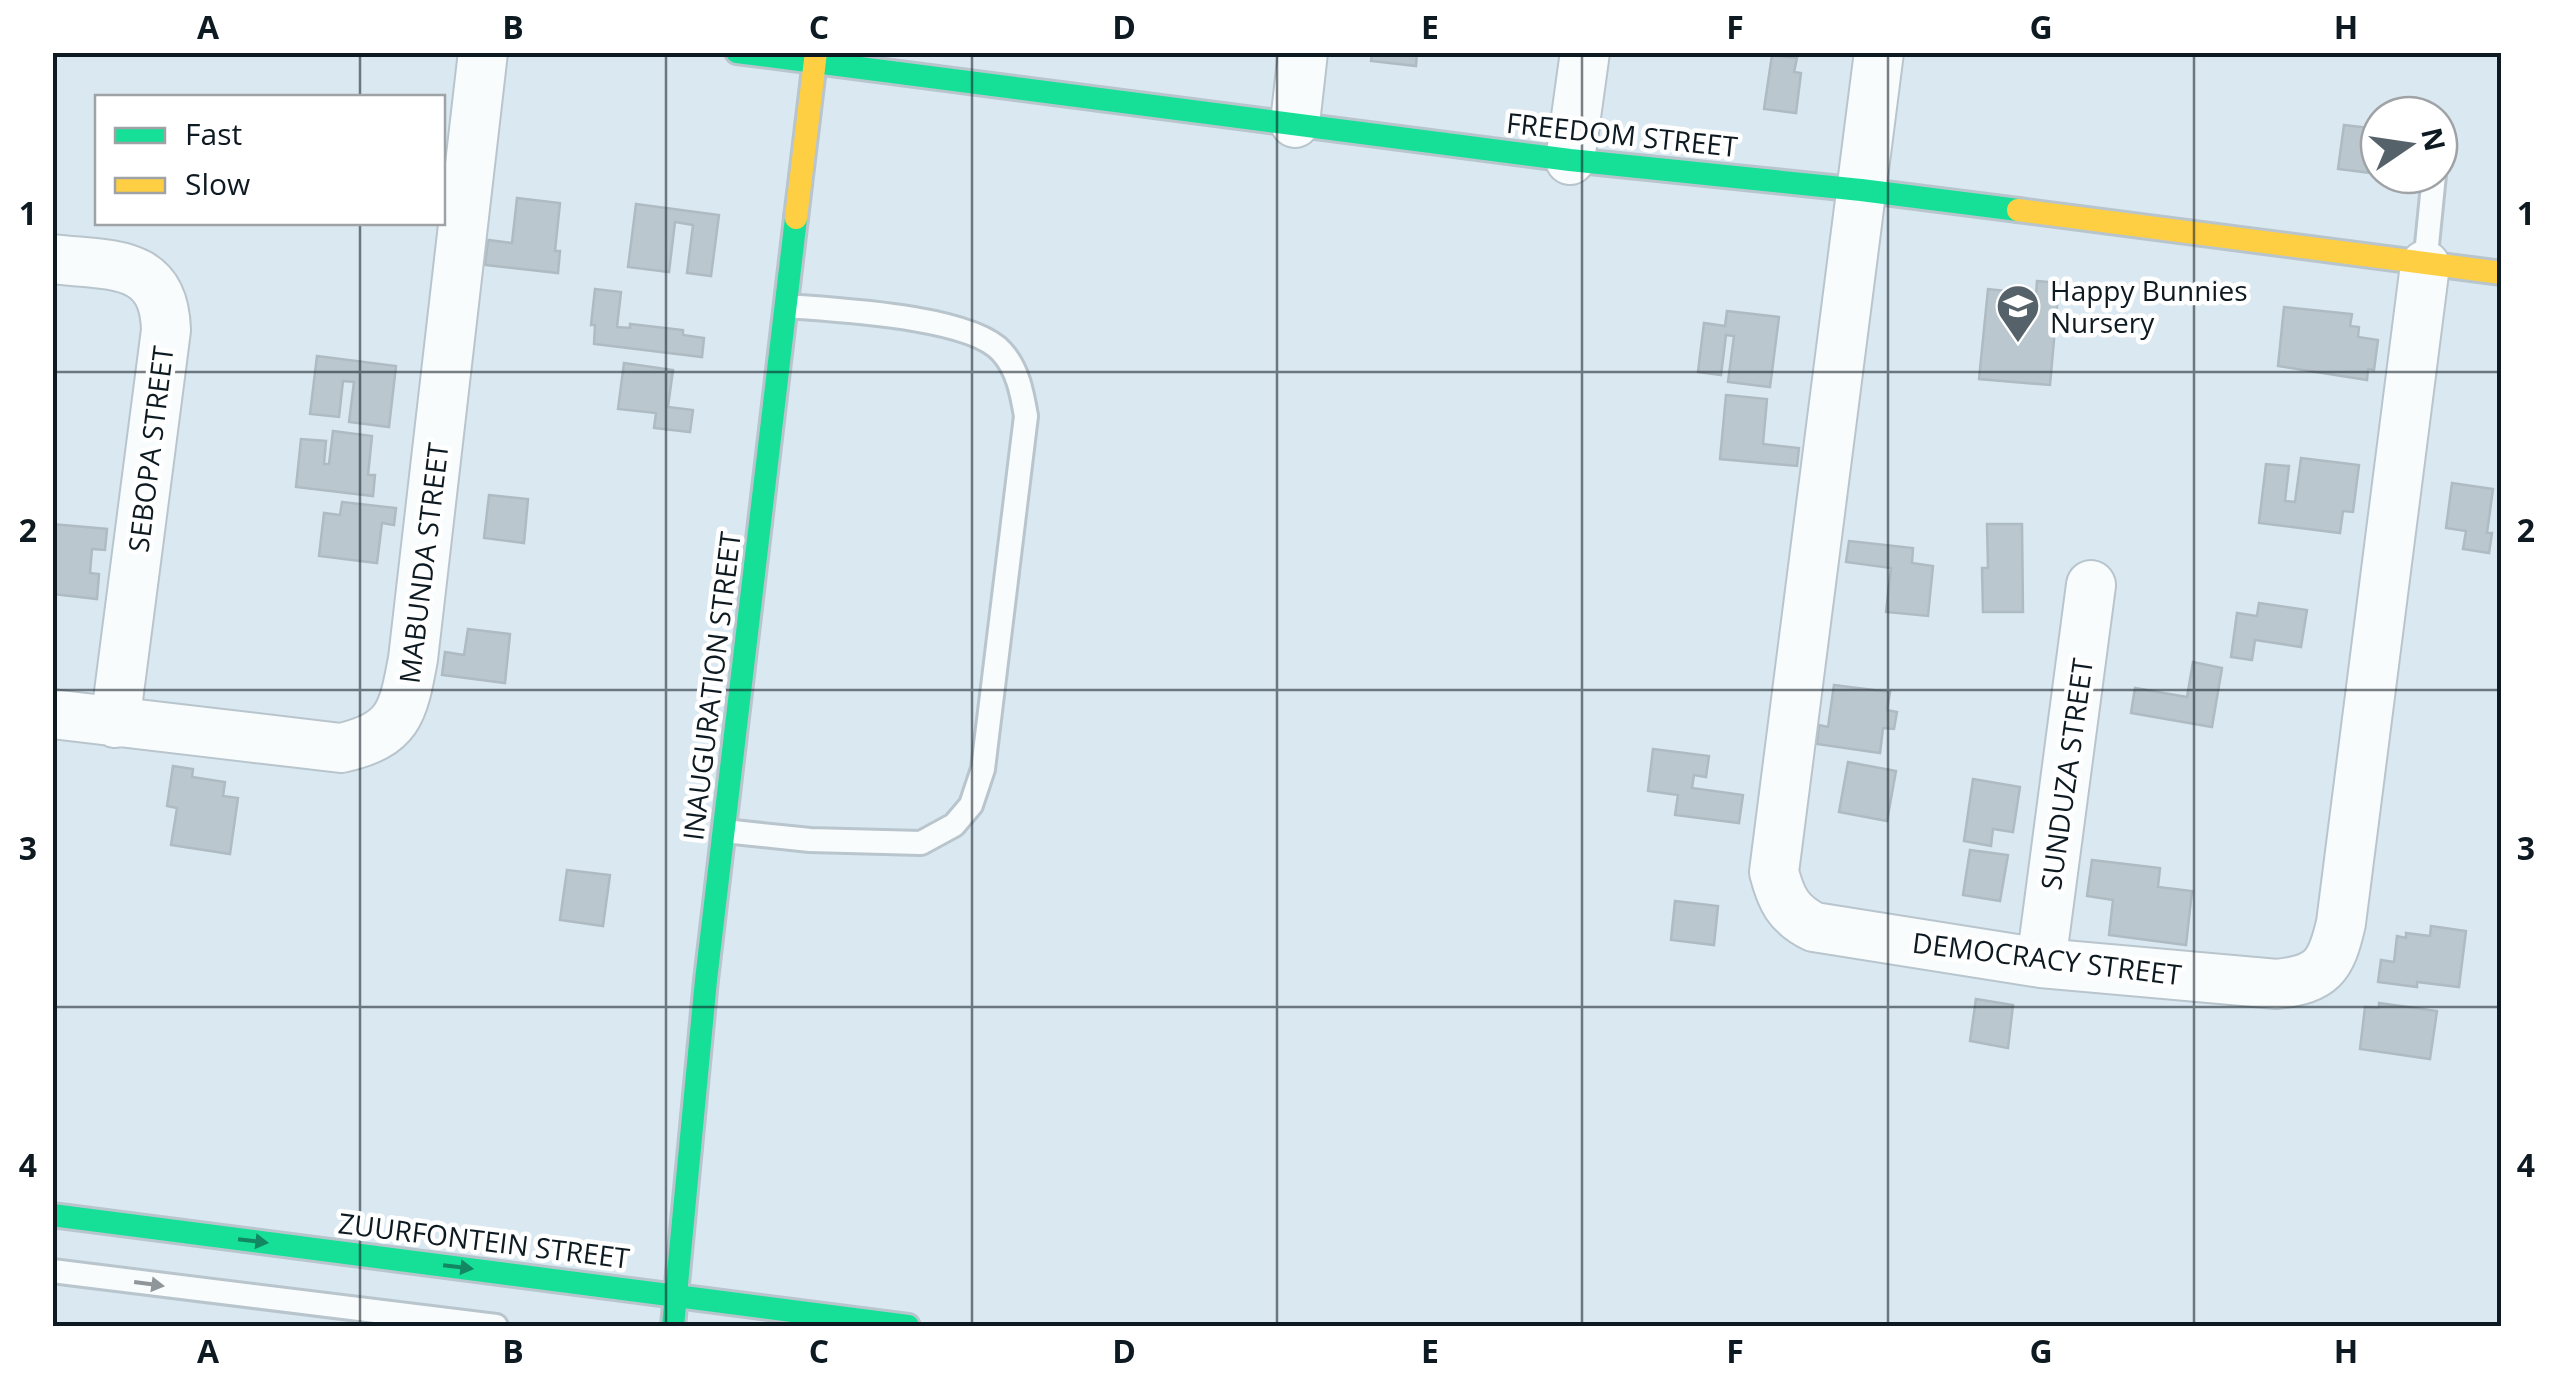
<svg xmlns="http://www.w3.org/2000/svg" width="2554" height="1379" font-family="'Open Sans',sans-serif">
<style>
.building{fill:#bbc7cf;stroke:#afbbc3;stroke-width:2.5}
.lines{fill:none;stroke-linecap:round;stroke-linejoin:round}
.lane-casing{stroke:#b9c5cd;stroke-width:28}
.street-casing{stroke:#b9c5cd;stroke-width:52}
.fast-casing{stroke:#b9c5cd;stroke-width:28}
.slow-casing{stroke:#b9c5cd;stroke-width:28}
.lane{stroke:#f9fcfd;stroke-width:22}
.street{stroke:#f9fcfd;stroke-width:48}
.fast{stroke:#16e098;stroke-width:22}
.slow{stroke:#ffcf43;stroke-width:22}
.oneway{fill:#128762}
.oneway2{fill:#8f969a}
.grid{fill:none;stroke:#0e1a21;stroke-width:2.5;stroke-opacity:0.55}
.labels{text-anchor:middle;dominant-baseline:central;stroke-width:9;stroke-linejoin:round;paint-order:stroke}
.street-label{font-size:28px;fill:#0e1a21;stroke:#fff}
.poi-label{font-size:28px;fill:#0e1a21;stroke:#fff;text-anchor:start}
.neatline{fill:none;stroke:#0e1a21;stroke-width:4}
.grid-label{font-size:32px;text-anchor:middle;font-weight:bold;fill:#0e1a21}
</style>
<rect width="100%" height="100%" fill="#dae8f1"/>
<path class="building" d="M1372,52H1417L1416,66L1371,61Z
M1772,55L1797,58L1794,72L1801,73L1796,113L1764,109Z
M2344,125L2379,129V174L2338,169Z
M517,198L560,203L555,251H560L558,273L485,265L488,240L512,243Z
M636,204L719,215L711,276L687,273L693,225L675,222L669,272L628,267Z
M2037,281L2059,283L2050,385L1979,379L1988,289L2008,291L2007,307L2035,310Z
M595,289L621,292L617,327L630,328V324L683,330V335L704,338L702,357L594,344L595,325H591Z
M2284,307L2352,314L2350,326L2359,327L2358,337L2378,340L2374,370L2368,369L2367,380L2278,366Z
M1727,311L1779,317L1770,387L1728,382L1734,336L1726,335L1721,375L1698,372L1704,323L1725,326Z
M317,356L396,366L389,427L349,422L354,382L343,381L339,417L310,414Z
M624,363L673,370L668,407L693,410L690,432L654,428L656,413L618,409Z
M1726,395L1767,399L1763,444L1799,448L1797,466L1720,459Z
M333,431L372,436L368,475H375L373,496L296,487L301,439L326,441L324,464H329Z
M2301,458L2359,465L2353,512L2343,511L2340,533L2259,523L2266,464L2289,466L2285,501L2295,502Z
M2452,483L2493,489L2487,533H2492L2489,553L2463,549L2466,531L2446,528Z
M489,495L528,499L524,543L484,538Z
M342,502L396,508L394,525L382,523L377,563L319,556L324,513L340,515Z
M52,524L107,529L105,550L92,549L90,573L99,574L97,599L52,594Z
M1987,524H2022L2023,612H1983L1982,568H1988Z
M1849,541L1913,548L1912,563L1933,566L1928,616L1886,612L1891,568L1846,562Z
M2259,603L2307,610L2301,647L2255,640L2252,660L2231,657L2237,613L2257,616Z
M468,629L510,634L505,683L442,675L445,652L464,655Z
M2193,662L2222,668L2212,727L2131,713L2135,688L2187,697Z
M1834,685L1890,692L1887,710L1897,712L1894,729L1883,728L1880,753L1817,744L1819,725L1828,727Z
M1653,749L1709,756L1706,777L1694,775L1692,788L1743,795L1739,823L1675,815L1678,795L1648,791Z
M1848,762L1896,771L1887,821L1839,812Z
M173,766L193,769L192,777L225,782L223,796L238,798L230,854L171,845L177,808L167,806Z
M1973,779L2020,787L2013,832L1993,829L1991,846L1964,841Z
M1970,850L2008,855L2000,901L1963,895Z
M2092,860L2160,868L2158,887L2192,891L2186,945L2109,935L2113,900L2087,896Z
M567,870L610,875L603,926L560,920Z
M1675,901L1718,906L1714,945L1671,940Z
M2431,926L2466,931L2459,987L2417,982V987L2378,982L2381,960L2394,962L2397,936L2406,938V933L2430,936Z
M1976,999L2013,1005L2008,1048L1970,1041Z
M2379,1003L2437,1011L2430,1059L2360,1049L2365,1007L2379,1008Z"/>
<g class="lines">
<g class="lane-casing">
<path id="lane" d="M2425,265L2434,175
M724,831L810,840L921,843L954,825L971,805L983,769L1026,416C1022,393 1018,370 1002,352C971,316 835,310 786,306
M52,1271L496,1326"/>
</g>
<g class="street-casing">
<path id="street" d="M1879,52L1774,872C1781,899 1788,914 1814,927L2041,963L2277,984C2322,979 2331,967 2341,923L2425,265
M1295,123L1303,52
M1570,160L1585,52
M52,259C109,266 164,257 166,330L115,723
M52,714L341,748C399,735 403,713 413,659L483,52
M2041,963L2091,585"/>
</g>
<g class="fast-casing">
<path id="fast" d="M737,52L1570,160L1861,190L2018,210
M52,1215L908,1326
M673,1326L706,980L796,218"/>
</g>
<g class="slow-casing">
<path id="slow" d="M2018,210L2502,273
M796,218L816,52"/>
</g>
<use href="#lane" class="lane"/>
<use href="#street" class="street"/>
<use href="#fast" class="fast"/>
<use href="#slow" class="slow"/>
</g>
<defs><path id="oneway-solid" d="M-6-.8H1V-3.2L6.5 0L1 3.2V.8H-6Z" transform="scale(2.5)"/></defs>
<g class="oneway">
<use href="#oneway-solid" transform="translate(253 1241) rotate(7)"/>
<use href="#oneway-solid" transform="translate(458 1267) rotate(7)"/>
</g>
<use class="oneway2" href="#oneway-solid" transform="translate(149 1284) rotate(8)"/>
<path class="grid" d="M360,52V98M666,52V1326M972,52V1326M1277,52V1326M1582,52V1326M1888,52V1326M2194,52V1326M360,222V1326M52,372H2502M52,690H2502M52,1007H2502"/>
<defs>
<g id="school-pin" transform="scale(2.25)"><path d="M0 17L-7.5 6A9.5 9.5 0 1 1 7.5 6Z" fill="#55626a" stroke="#fff"/><path d="M0-5L7-2L0 1L-7-2ZM-4 1L0 2.5L4 1V4Q0 6-4 4Z" fill="#fff"/></g>
</defs>
<g fill-rule="evenodd">
<use href="#school-pin" x="2018" y="306"/>
</g>
<g class="labels">
<g class="street-label">
<text transform="translate(1622 134) rotate(6)">FREEDOM STREET</text>
<text transform="translate(150 449) rotate(-83)">SEBOPA STREET</text>
<text transform="translate(423 563) rotate(-83)">MABUNDA STREET</text>
<text transform="translate(711 686) rotate(-83)">INAUGURATION STREET</text>
<text transform="translate(2066 774) rotate(-82)">SUNDUZA STREET</text>
<text transform="translate(2047 958) rotate(7)">DEMOCRACY STREET</text>
<text transform="translate(484 1240) rotate(7)">ZUURFONTEIN STREET</text>
</g>
<g class="poi-label">
<text x="2050" y="290">Happy Bunnies<tspan x="2050" dy="32">Nursery</tspan></text>
</g>
</g>
<rect width="2554" height="1379" fill="none" stroke="#ffffff" stroke-width="110"/>
<rect x="95" y="95" width="350" height="130" fill="#ffffff" stroke="#9fa3a6" stroke-width="2.5"/>
<rect x="115" y="128" width="50" height="15" fill="#16e098" stroke="#9fa3a6" stroke-width="2.5"/>
<text x="185" y="145" font-size="30" fill="#0e1a21">Fast</text>
<rect x="115" y="178" width="50" height="15" fill="#ffcf43" stroke="#9fa3a6" stroke-width="2.5"/>
<text x="185" y="195" font-size="30" fill="#0e1a21">Slow</text>
<g transform="translate(2409 145) rotate(77)"><circle r="48" fill="#ffffff" stroke="#9fa3a6" stroke-width="2.5"/>
<path d="M0-8L18 38L0 25L-18 38Z" fill="#55626a"/>
<text y="-15" font-size="28" font-weight="bold" text-anchor="middle" fill="#0e1a21">N</text>
</g>
<rect x="55" y="55" width="2444" height="1269" class="neatline"/>
<g class="grid-label">
<text x="208" y="39">A</text>
<text x="513" y="39">B</text>
<text x="819" y="39">C</text>
<text x="1124" y="39">D</text>
<text x="1430" y="39">E</text>
<text x="1735" y="39">F</text>
<text x="2041" y="39">G</text>
<text x="2346" y="39">H</text>
<text x="28" y="225">1</text>
<text x="2526" y="225">1</text>
<text x="28" y="542">2</text>
<text x="2526" y="542">2</text>
<text x="28" y="860">3</text>
<text x="2526" y="860">3</text>
<text x="28" y="1177">4</text>
<text x="2526" y="1177">4</text>
<text x="208" y="1363">A</text>
<text x="513" y="1363">B</text>
<text x="819" y="1363">C</text>
<text x="1124" y="1363">D</text>
<text x="1430" y="1363">E</text>
<text x="1735" y="1363">F</text>
<text x="2041" y="1363">G</text>
<text x="2346" y="1363">H</text>
</g>
</svg>
